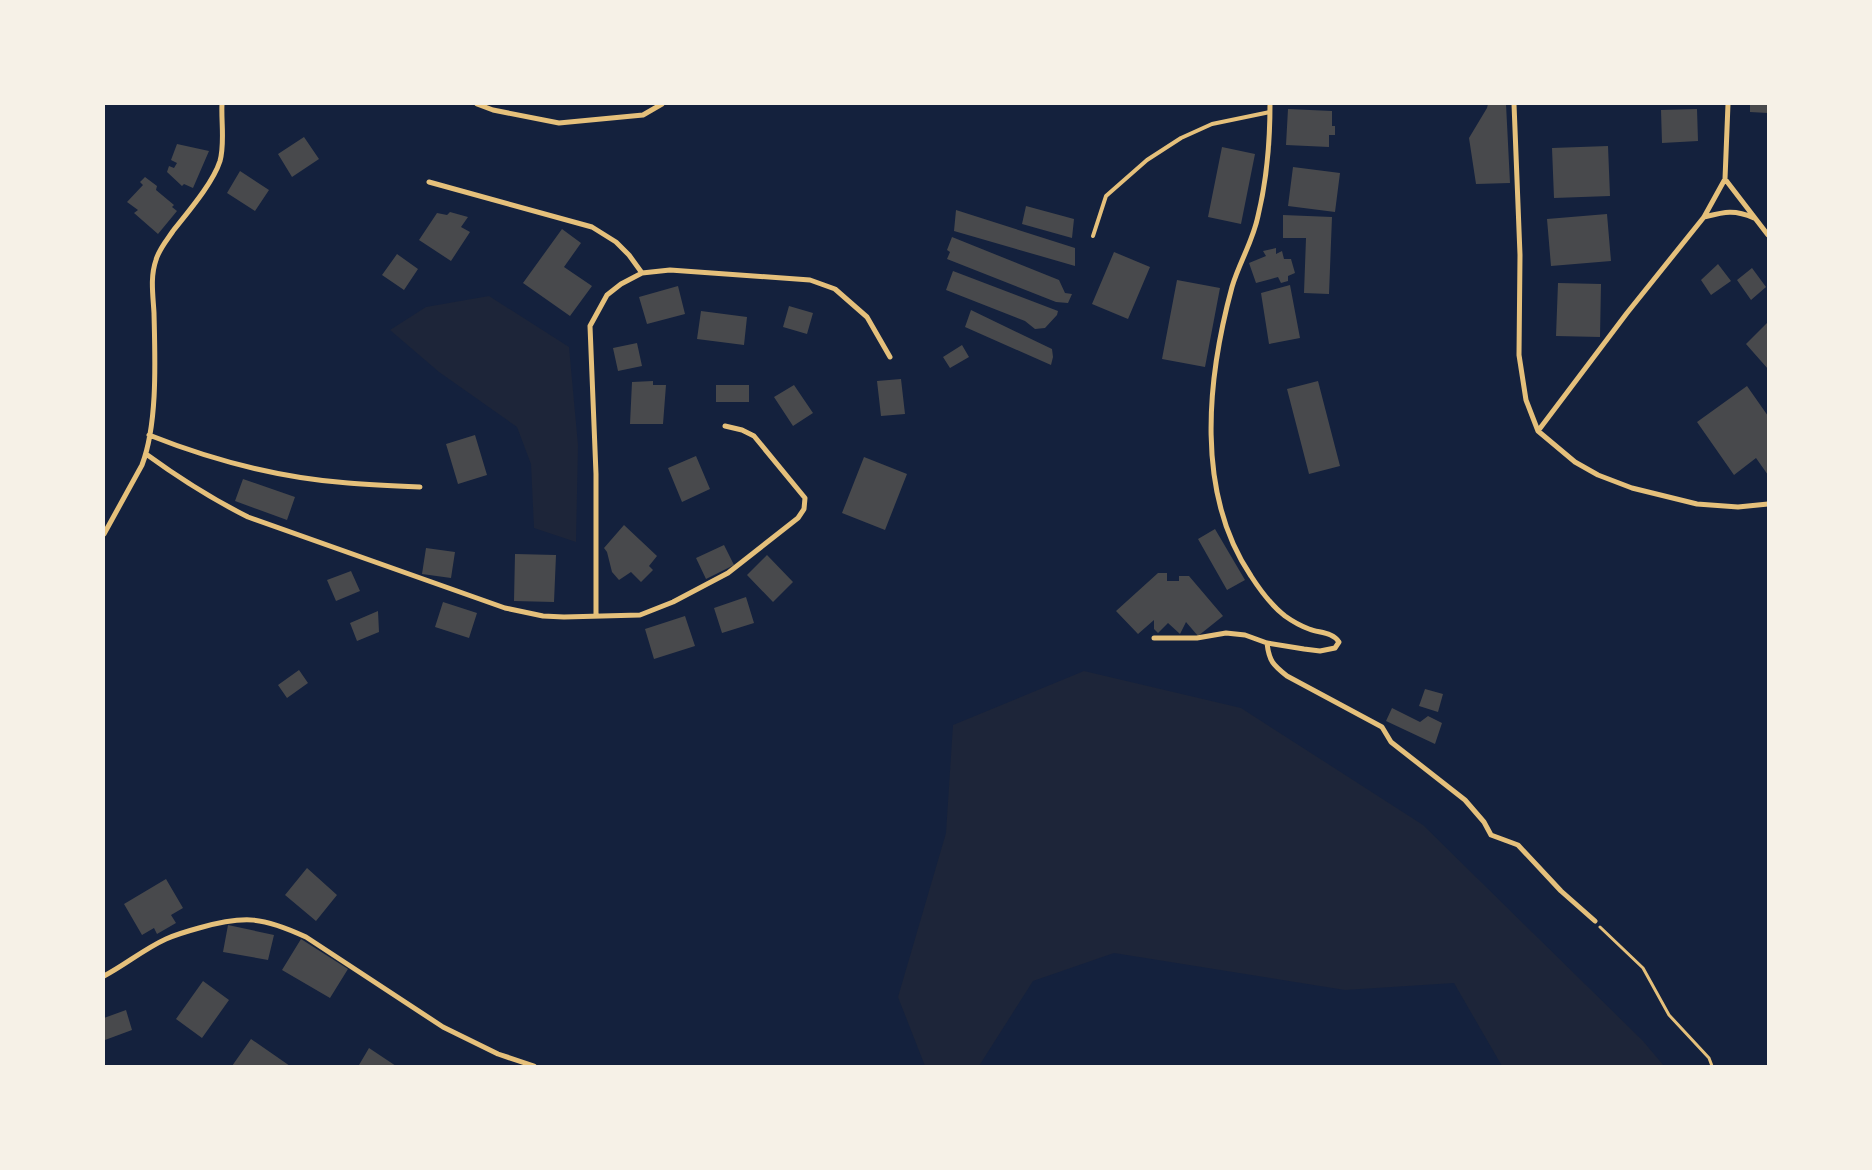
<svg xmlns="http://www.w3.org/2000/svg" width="1872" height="1170" font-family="'Work Sans',sans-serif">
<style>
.green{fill:#1d2539}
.building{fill:#48494c}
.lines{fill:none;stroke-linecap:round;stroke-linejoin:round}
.path{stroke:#e5c07b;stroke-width:3}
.service{stroke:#e5c07b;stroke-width:4}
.minor{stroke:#e5c07b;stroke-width:5}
</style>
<rect width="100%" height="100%" fill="#14213d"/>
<path class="green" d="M489,296L569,347L578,445L576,542L534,528L531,464L517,427L439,372L390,330L426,307Z
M1084,671L1241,708L1423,825L1643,1041L1664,1066H1502L1454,983L1345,990L1114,953L1033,981L979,1066H925L898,997L946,833L953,725Z"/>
<path class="building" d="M1488,104H1506L1510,183L1476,184L1469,138L1487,108Z
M1750,104H1768V113L1750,112Z
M1288,109L1332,111V126H1335V135H1329V147L1286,145Z
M1697,109L1698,141L1662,143L1661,110Z
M304,137L319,159L292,177L278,154Z
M177,144L209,151L193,188L184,184L182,186L167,172L169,166L174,168L177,163L171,160Z
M1608,146L1610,196L1554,198L1552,148Z
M1222,147L1255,154L1241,224L1208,217Z
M1293,167L1340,173L1335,212L1288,206Z
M240,171L269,190L255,211L227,193Z
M145,177L157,186L156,190L174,205L172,207L177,211L158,234L134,213L138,210L127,202L143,185L140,182Z
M1026,206L1074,219L1072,238L1022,224Z
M956,210L1075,248V266L954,231Z
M450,212L468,217L461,227L470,232L451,261L419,240L437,213L447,215Z
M1607,214L1611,261L1551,266L1547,219Z
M1283,215L1332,217L1329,294L1304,293L1306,238H1283Z
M562,229L581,243L564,267L592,286L570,316L523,283Z
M952,237L1059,280L1065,293L1072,294L1068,303L1056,302L947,259L950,252L947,250Z
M1276,248V254L1282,251L1284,259H1291L1295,273L1288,276V281L1281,283L1278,277L1256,283L1249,263L1266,256L1263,251Z
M1114,252L1150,267L1128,319L1092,304Z
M397,254L418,269L404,290L382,275Z
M1718,264L1731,281L1711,295L1701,280Z
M1752,268L1766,287L1751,300L1737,280Z
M953,271L1058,311L1057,315L1045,328L1035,329L1025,321L946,290Z
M1177,280L1220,288L1205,367L1162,359Z
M1558,283L1601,284L1600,337L1556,336Z
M1290,285L1300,338L1269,344L1261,293Z
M678,286L685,314L647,324L639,297Z
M789,306L813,313L807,334L783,327Z
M971,310L1052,349L1053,357L1051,365L965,327Z
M701,311L747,317L744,345L697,339Z
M1768,322V369L1746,344Z
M637,343L642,366L618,371L613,348Z
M962,345L969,357L950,368L943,357Z
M901,379L905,414L881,416L877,381Z
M653,381V385H666L663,424H630L632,382Z
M1318,381L1340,466L1309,474L1287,389Z
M716,385H749V402H716Z
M794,385L813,413L793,426L774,397Z
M1747,386L1768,416V475L1756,458L1734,475L1697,422Z
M475,435L487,475L458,484L446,444Z
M696,456L710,489L682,502L668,468Z
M864,457L907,474L885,530L842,513Z
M243,479L295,497L287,520L235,501Z
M624,525L657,556L649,566L653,570L641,582L631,572L619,580L612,572L607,552L604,548Z
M1215,529L1245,580L1227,590L1198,539Z
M724,545L734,565L706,579L696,558Z
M426,548L455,552L451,578L422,574Z
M515,554L556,555L554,602L514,601Z
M767,555L793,582L773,602L747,575Z
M351,571L360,591L336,601L327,580Z
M1158,573H1167V581H1179V576H1189L1223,616L1198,636L1186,622L1180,634L1168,623L1158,633L1154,629V620L1138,634L1116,611Z
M746,597L754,623L722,633L714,608Z
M443,602L477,613L469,638L435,627Z
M378,611L379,632L357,641L350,623Z
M685,616L695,646L654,659L645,629Z
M299,670L308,683L287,698L278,685Z
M1425,689L1443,694L1438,712L1419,706Z
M1392,708L1420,722L1428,716L1442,723L1435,744L1386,721Z
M307,868L337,895L316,921L285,895Z
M166,879L183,908L171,915L176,923L157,934L154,928L142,935L124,904Z
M228,925L274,935L268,960L223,952Z
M301,939L348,969L330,998L282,970Z
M203,981L229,1000L202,1038L176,1019Z
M126,1010L132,1030L105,1040L104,1018Z
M251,1039L290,1066H232Z
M369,1048L396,1066L359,1065Z"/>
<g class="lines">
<path class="path" d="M1600,927L1643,968L1669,1015L1709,1058L1712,1066"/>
<path class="service" d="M1093,236L1106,196L1147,160L1181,138L1212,124L1270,112"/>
<path class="minor" d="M477,104L493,110L559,123L643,115L662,104
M1514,104L1520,255L1519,355L1526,400L1538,431L1575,462L1598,475L1632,488L1697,504L1738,507L1768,504
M1725,179L1768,235
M429,182L592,227L616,242L629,255L642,273
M1704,217C1724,212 1734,209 1754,218
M1538,431L1627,313L1704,217L1725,179L1728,104
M149,435C212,460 280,478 348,483C372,485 396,486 420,487
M146,454C179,478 212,499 248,517L505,608L543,616L564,617L640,615L673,602L728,573L798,518L804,509L805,498L754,436L742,430L725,426
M104,534L142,465C158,423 155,358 154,313C153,295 150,277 156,260C159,249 167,240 173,231C188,212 213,183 220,161C225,143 221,122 222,104
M596,616V474L590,326L607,295L621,284L642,273L670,270L810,280L835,289L867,317L890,357
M1154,638H1197L1226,633L1245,635L1267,643L1304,649L1320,651L1335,648L1339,642C1333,632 1319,633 1309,629C1301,626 1292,621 1285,616C1272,606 1260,590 1251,576C1195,493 1207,379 1232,287C1239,263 1253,241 1258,216C1267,179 1270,142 1270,104
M1267,643C1269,661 1273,665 1287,676L1382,727L1391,742L1465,800L1484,822L1491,835L1518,845L1561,891L1595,921
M104,976C125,965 144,949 166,939C177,934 188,931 199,928C245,915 263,917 306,937L443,1027L498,1054L534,1066"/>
</g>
<rect width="1872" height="1170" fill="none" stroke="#f6f1e7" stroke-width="210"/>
</svg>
